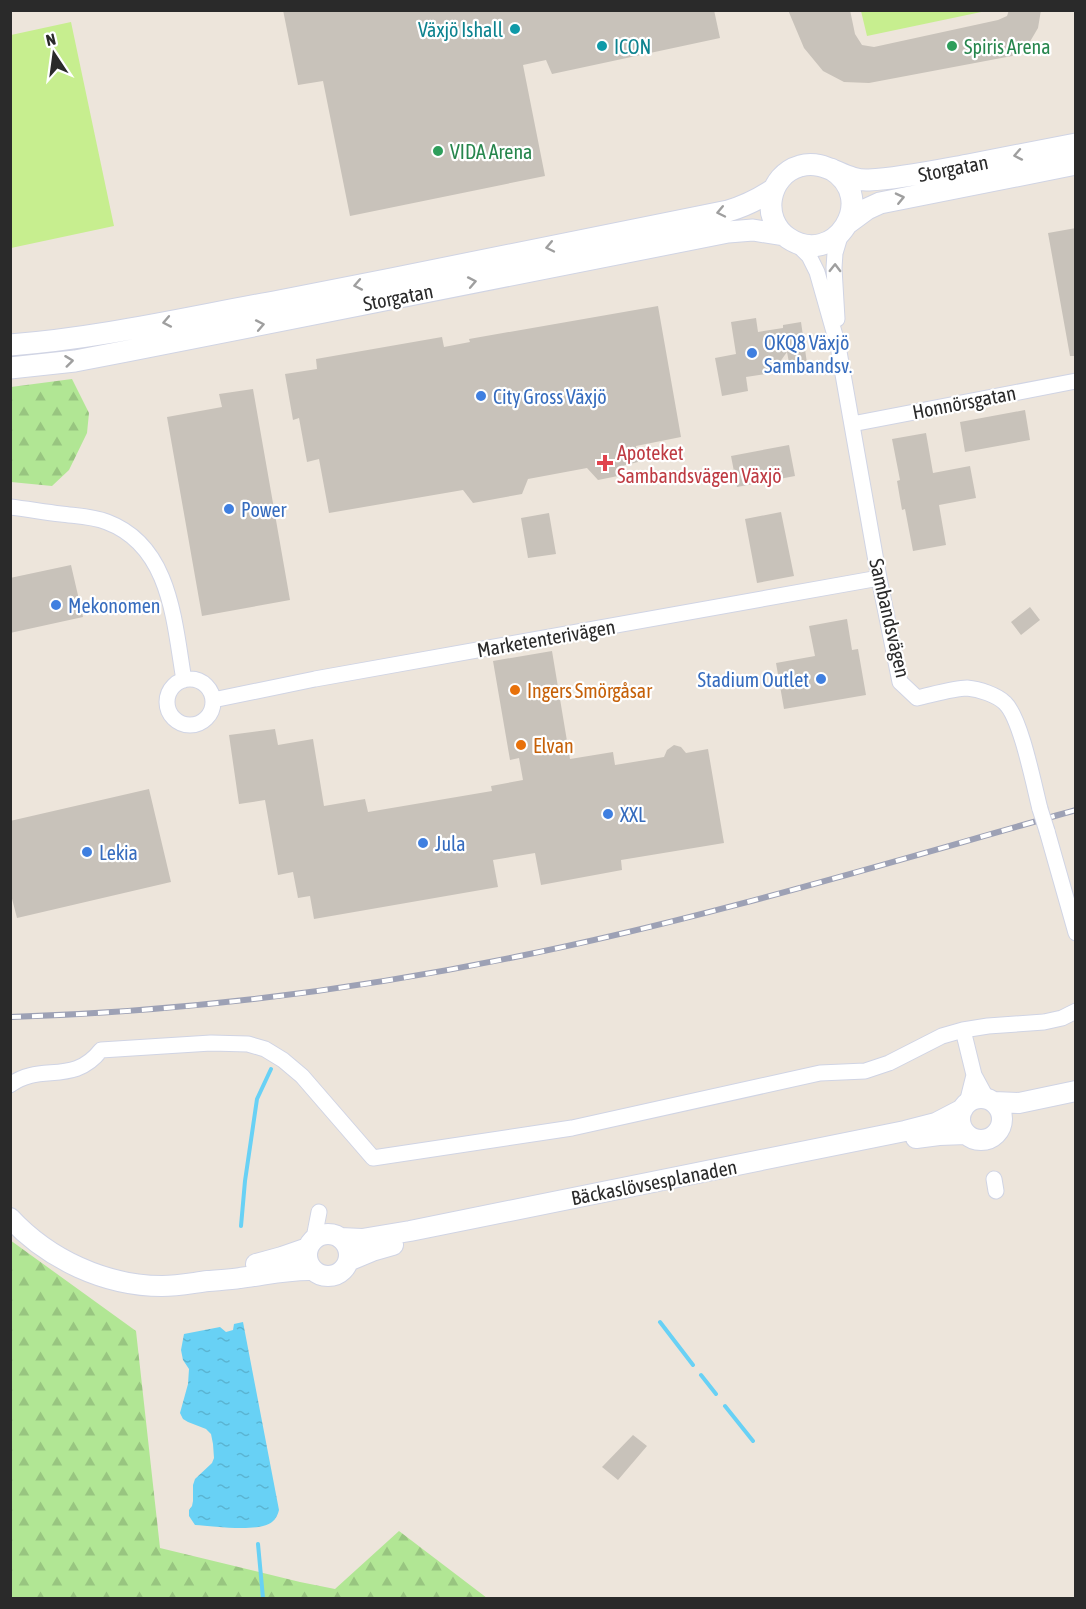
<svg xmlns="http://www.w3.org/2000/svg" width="1086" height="1609" font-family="'Asap Condensed',sans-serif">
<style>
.forest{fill:url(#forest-firs)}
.pitch{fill:#c7ee8f}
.water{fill:url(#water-ripples)}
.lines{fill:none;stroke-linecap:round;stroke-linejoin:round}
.stream{stroke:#68d1f5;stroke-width:4}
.building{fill:#c8c2ba}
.minor-casing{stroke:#d0d4e4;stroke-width:17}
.tertiary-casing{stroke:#d0d4e4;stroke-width:22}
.secondary-casing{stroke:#d0d4e4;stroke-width:23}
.minor{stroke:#fff;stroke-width:15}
.tertiary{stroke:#fff;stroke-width:20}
.secondary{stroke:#fff;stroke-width:21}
.rail-casing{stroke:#9da1b5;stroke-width:6}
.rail{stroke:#fff;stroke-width:4;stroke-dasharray:11;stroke-linecap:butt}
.minor-bridge-casing{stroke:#d0d4e4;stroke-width:17;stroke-linecap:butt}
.minor-bridge{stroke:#fff;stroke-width:15}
.oneway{stroke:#9f9f9f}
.culture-dot{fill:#0f9aa8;stroke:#fff;stroke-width:2}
.leisure-dot{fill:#2e9e5b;stroke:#fff;stroke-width:2}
.shop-dot{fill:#3f7fe0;stroke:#fff;stroke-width:2}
.health-dot{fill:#e0444e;stroke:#fff;stroke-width:2}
.food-dot{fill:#e8710a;stroke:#fff;stroke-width:2}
.labels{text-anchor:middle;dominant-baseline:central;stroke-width:4.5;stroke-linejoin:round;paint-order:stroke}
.culture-label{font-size:20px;fill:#0d838f;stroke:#fff;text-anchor:end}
.leisure-label{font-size:20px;fill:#27864d;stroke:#fff;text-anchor:start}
.street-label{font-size:20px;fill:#2a2a2a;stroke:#fff}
.shop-label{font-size:20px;fill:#366cbe;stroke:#fff;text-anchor:start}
.health-label{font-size:20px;fill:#be3a42;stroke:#fff;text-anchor:start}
.food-label{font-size:20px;fill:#c56008;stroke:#fff;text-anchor:start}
</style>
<defs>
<pattern id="forest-firs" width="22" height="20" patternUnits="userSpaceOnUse" patternTransform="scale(1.5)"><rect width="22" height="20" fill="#b1e694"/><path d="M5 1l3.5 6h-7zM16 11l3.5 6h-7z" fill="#98c580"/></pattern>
<pattern id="water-ripples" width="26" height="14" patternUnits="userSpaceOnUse" patternTransform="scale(1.5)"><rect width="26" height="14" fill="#68d1f5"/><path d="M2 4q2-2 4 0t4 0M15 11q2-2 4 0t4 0" fill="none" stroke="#5ab4d2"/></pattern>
</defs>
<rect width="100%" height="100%" fill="#ede5db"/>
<path class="forest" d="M72,379L89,413L87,433L69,470L52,486L11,482V387Z
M10,1240L136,1331L160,1548L300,1582L335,1589L399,1531L487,1598H11Z"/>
<path class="pitch" d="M861,11V10L986,11L867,36Z
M71,22L114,226L11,248V35Z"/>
<path class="water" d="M243,1322L279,1510C278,1514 276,1519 272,1522C258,1533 214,1526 195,1525L189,1516V1510L192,1506L193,1501V1485L195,1479L212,1463L214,1458L213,1444L211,1434L206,1429L188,1422L183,1419L180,1413L188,1384L189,1369L183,1360L181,1350L184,1334L220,1327L226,1332L233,1330L234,1324Z"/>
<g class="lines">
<path class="stream" d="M241,1226L245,1181L257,1099L271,1069
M660,1322L693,1365
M701,1375L716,1394
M725,1406L753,1441
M258,1544L263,1598"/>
</g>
<path class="building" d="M283,10H714L720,38L552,74L546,60L523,65L545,176L350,216L323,81L298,85Z
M788,10H850L855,34L862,45L874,47L998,20L1007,16L1009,10H1041L1038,28L1028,45L1012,56L869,83L844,82L823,71L804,48Z
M1076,228V356H1070L1048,233Z
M658,306L681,437L636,446L638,462L622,466L618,476L598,480L587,468L528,479L522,494L473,503L463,490L329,513L319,459L307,462L299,418L293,420L285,374L317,369L316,359L442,337L444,347L470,342L469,339Z
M756,318L758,332L783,328V325L801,322L808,370L791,373L787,352L772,373L746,377L748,391L722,396L715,358L736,354L731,322Z
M253,389L290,600L202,616L167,417L222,407L219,394Z
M1025,410L1030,440L965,452L960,422Z
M926,433L933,473L970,466L976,498L939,505L946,545L913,551L905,509L902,510L897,481L900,480L892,439Z
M789,445L795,476L737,487L731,456Z
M781,512L794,576L757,583L745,519Z
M549,513L556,554L528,558L521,518Z
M71,565L83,617L10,633V578Z
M1030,607L1040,620L1021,635L1011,622Z
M847,619L852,650L858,649L866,695L784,709L776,663L815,656L809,626Z
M552,651L570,759L613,752L615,765L664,757L667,750L674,745L681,747L686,753L708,749L724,843L621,860L622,870L541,885L535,853L493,860L498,887L314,919L310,896L298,898L293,872L278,875L265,800L239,804L229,735L275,729L278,745L313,739L324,806L365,799L368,812L492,791L491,786L523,780L519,758L510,760L493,661Z
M149,789L171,882L17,918L10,891V821Z
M633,1435L647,1446L618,1480L602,1467Z"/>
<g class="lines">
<g class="minor-casing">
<path id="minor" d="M795,242L809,256L817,272L838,346L879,578L900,682L917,698C931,695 954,688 967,688C979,689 997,695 1005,703C1021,718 1034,786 1040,809
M837,319L834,268L835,253L841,233
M852,424L1076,381
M10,507C27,509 44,512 61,514C76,516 92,516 107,522C171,546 174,622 184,680
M167 702a23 23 0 1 1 46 0a23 23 0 1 1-46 0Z
M213,700L315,679L879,578
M1047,831L1076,933
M963,1030L974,1075L987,1099
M10,1085C41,1062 73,1086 101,1050L211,1043L248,1044L265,1049L283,1060L302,1076L373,1158L572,1128L820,1073L865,1071L889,1063L942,1036L963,1030L988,1026L1044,1022L1062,1018L1076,1011
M967,1103L974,1075
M994,1179L996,1191
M314,1238L319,1212"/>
</g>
<g class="tertiary-casing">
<path id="tertiary" d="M960 1119a21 21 0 1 1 42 0a21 21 0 1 1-42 0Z
M994,1102L1019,1103L1076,1091
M916,1138L939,1135L966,1134
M10,1218C48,1259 105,1286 162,1286C178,1286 192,1283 208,1281C218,1280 229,1280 240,1278C265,1275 288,1269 313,1270
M307 1255a21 21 0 1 1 42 0a21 21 0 1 1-42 0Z
M340,1238L362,1239L410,1231L905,1131L936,1123L963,1109
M348,1261L372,1251L393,1245
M256,1264L282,1257L308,1248"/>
</g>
<g class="secondary-casing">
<path id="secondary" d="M831,169C880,199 834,269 788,238C760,219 768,175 800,166C825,158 844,182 869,180C903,178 935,171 968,165C1004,158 1040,151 1076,144
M848,223L867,209L880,203L1076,164
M10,345C101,338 190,317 279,301C429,272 579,241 728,211C745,206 759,199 774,189
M10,368L75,361L127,351L728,232L753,230L784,235"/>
</g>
<use href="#minor" class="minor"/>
<use href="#tertiary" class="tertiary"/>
<use href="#secondary" class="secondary"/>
<g class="rail-casing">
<path id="rail" d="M10,1017C180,1012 349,991 515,957C704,919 890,862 1076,810"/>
</g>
<use href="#rail" class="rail"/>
<g class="minor-bridge-casing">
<path id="minor-bridge" d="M1040,809L1047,831"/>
</g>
<use href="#minor-bridge" class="minor-bridge"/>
</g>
<defs><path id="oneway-chevron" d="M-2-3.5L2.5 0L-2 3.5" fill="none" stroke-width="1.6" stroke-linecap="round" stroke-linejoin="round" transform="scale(1.5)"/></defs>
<g class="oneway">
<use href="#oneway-chevron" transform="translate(1018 155) rotate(169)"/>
<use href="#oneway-chevron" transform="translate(900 198) rotate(-13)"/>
<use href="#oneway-chevron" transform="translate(721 212) rotate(168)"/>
<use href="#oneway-chevron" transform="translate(550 247) rotate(168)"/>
<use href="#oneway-chevron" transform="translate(835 268) rotate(-89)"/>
<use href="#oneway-chevron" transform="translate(472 282) rotate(-11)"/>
<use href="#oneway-chevron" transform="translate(358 285) rotate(169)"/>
<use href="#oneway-chevron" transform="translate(167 322) rotate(169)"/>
<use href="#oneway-chevron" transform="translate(260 325) rotate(-11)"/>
<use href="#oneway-chevron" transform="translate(69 361) rotate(-7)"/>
</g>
<g class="culture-dot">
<circle cx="515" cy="29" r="6"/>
<circle cx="602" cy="46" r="6"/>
</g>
<g class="leisure-dot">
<circle cx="952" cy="46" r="6"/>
<circle cx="438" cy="151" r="6"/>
</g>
<g class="shop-dot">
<circle cx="752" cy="353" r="6"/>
<circle cx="481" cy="396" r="6"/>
<circle cx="229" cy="509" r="6"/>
<circle cx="56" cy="605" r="6"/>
<circle cx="821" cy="679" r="6"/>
<circle cx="608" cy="814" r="6"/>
<circle cx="423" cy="843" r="6"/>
<circle cx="87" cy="852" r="6"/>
</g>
<path class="health-dot" d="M602 454h6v6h6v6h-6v6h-6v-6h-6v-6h6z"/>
<g class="food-dot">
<circle cx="515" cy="690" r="6"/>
<circle cx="521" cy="745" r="6"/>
</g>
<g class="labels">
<g class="culture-label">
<text x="503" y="29">Växjö Ishall</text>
<text x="614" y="46" text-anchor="start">ICON</text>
</g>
<g class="leisure-label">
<text x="964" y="46">Spiris Arena</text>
<text x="450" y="151">VIDA Arena</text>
</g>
<g class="street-label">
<text transform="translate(953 168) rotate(-11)">Storgatan</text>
<text transform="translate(398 297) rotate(-11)">Storgatan</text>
<text transform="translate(964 402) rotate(-11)">Honnörsgatan</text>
<text transform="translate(890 618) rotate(77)">Sambandsvägen</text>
<text transform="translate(546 638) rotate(-10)">Marketenterivägen</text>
<text transform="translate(654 1182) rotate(-11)">Bäckaslövsesplanaden</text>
</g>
<g class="shop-label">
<text x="764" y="342">OKQ8 Växjö<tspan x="764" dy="23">Sambandsv.</tspan></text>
<text x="493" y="396">City Gross Växjö</text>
<text x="241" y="509">Power</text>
<text x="68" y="605">Mekonomen</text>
<text x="809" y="679" text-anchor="end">Stadium Outlet</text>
<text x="620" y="814">XXL</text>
<text x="435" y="843">Jula</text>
<text x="99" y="852">Lekia</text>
</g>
<g class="health-label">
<text x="617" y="452">Apoteket<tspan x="617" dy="23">Sambandsvägen Växjö</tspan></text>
</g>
<g class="food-label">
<text x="527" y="690">Ingers Smörgåsar</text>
<text x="533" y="745">Elvan</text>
</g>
</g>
<rect width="1086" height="1609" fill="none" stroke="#2a2a2a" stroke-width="24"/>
<g transform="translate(54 54) rotate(347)" stroke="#ffffff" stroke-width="4.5" paint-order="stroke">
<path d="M0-4.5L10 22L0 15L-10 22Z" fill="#2a2a2a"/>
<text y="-9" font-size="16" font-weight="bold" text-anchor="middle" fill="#2a2a2a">N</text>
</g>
</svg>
